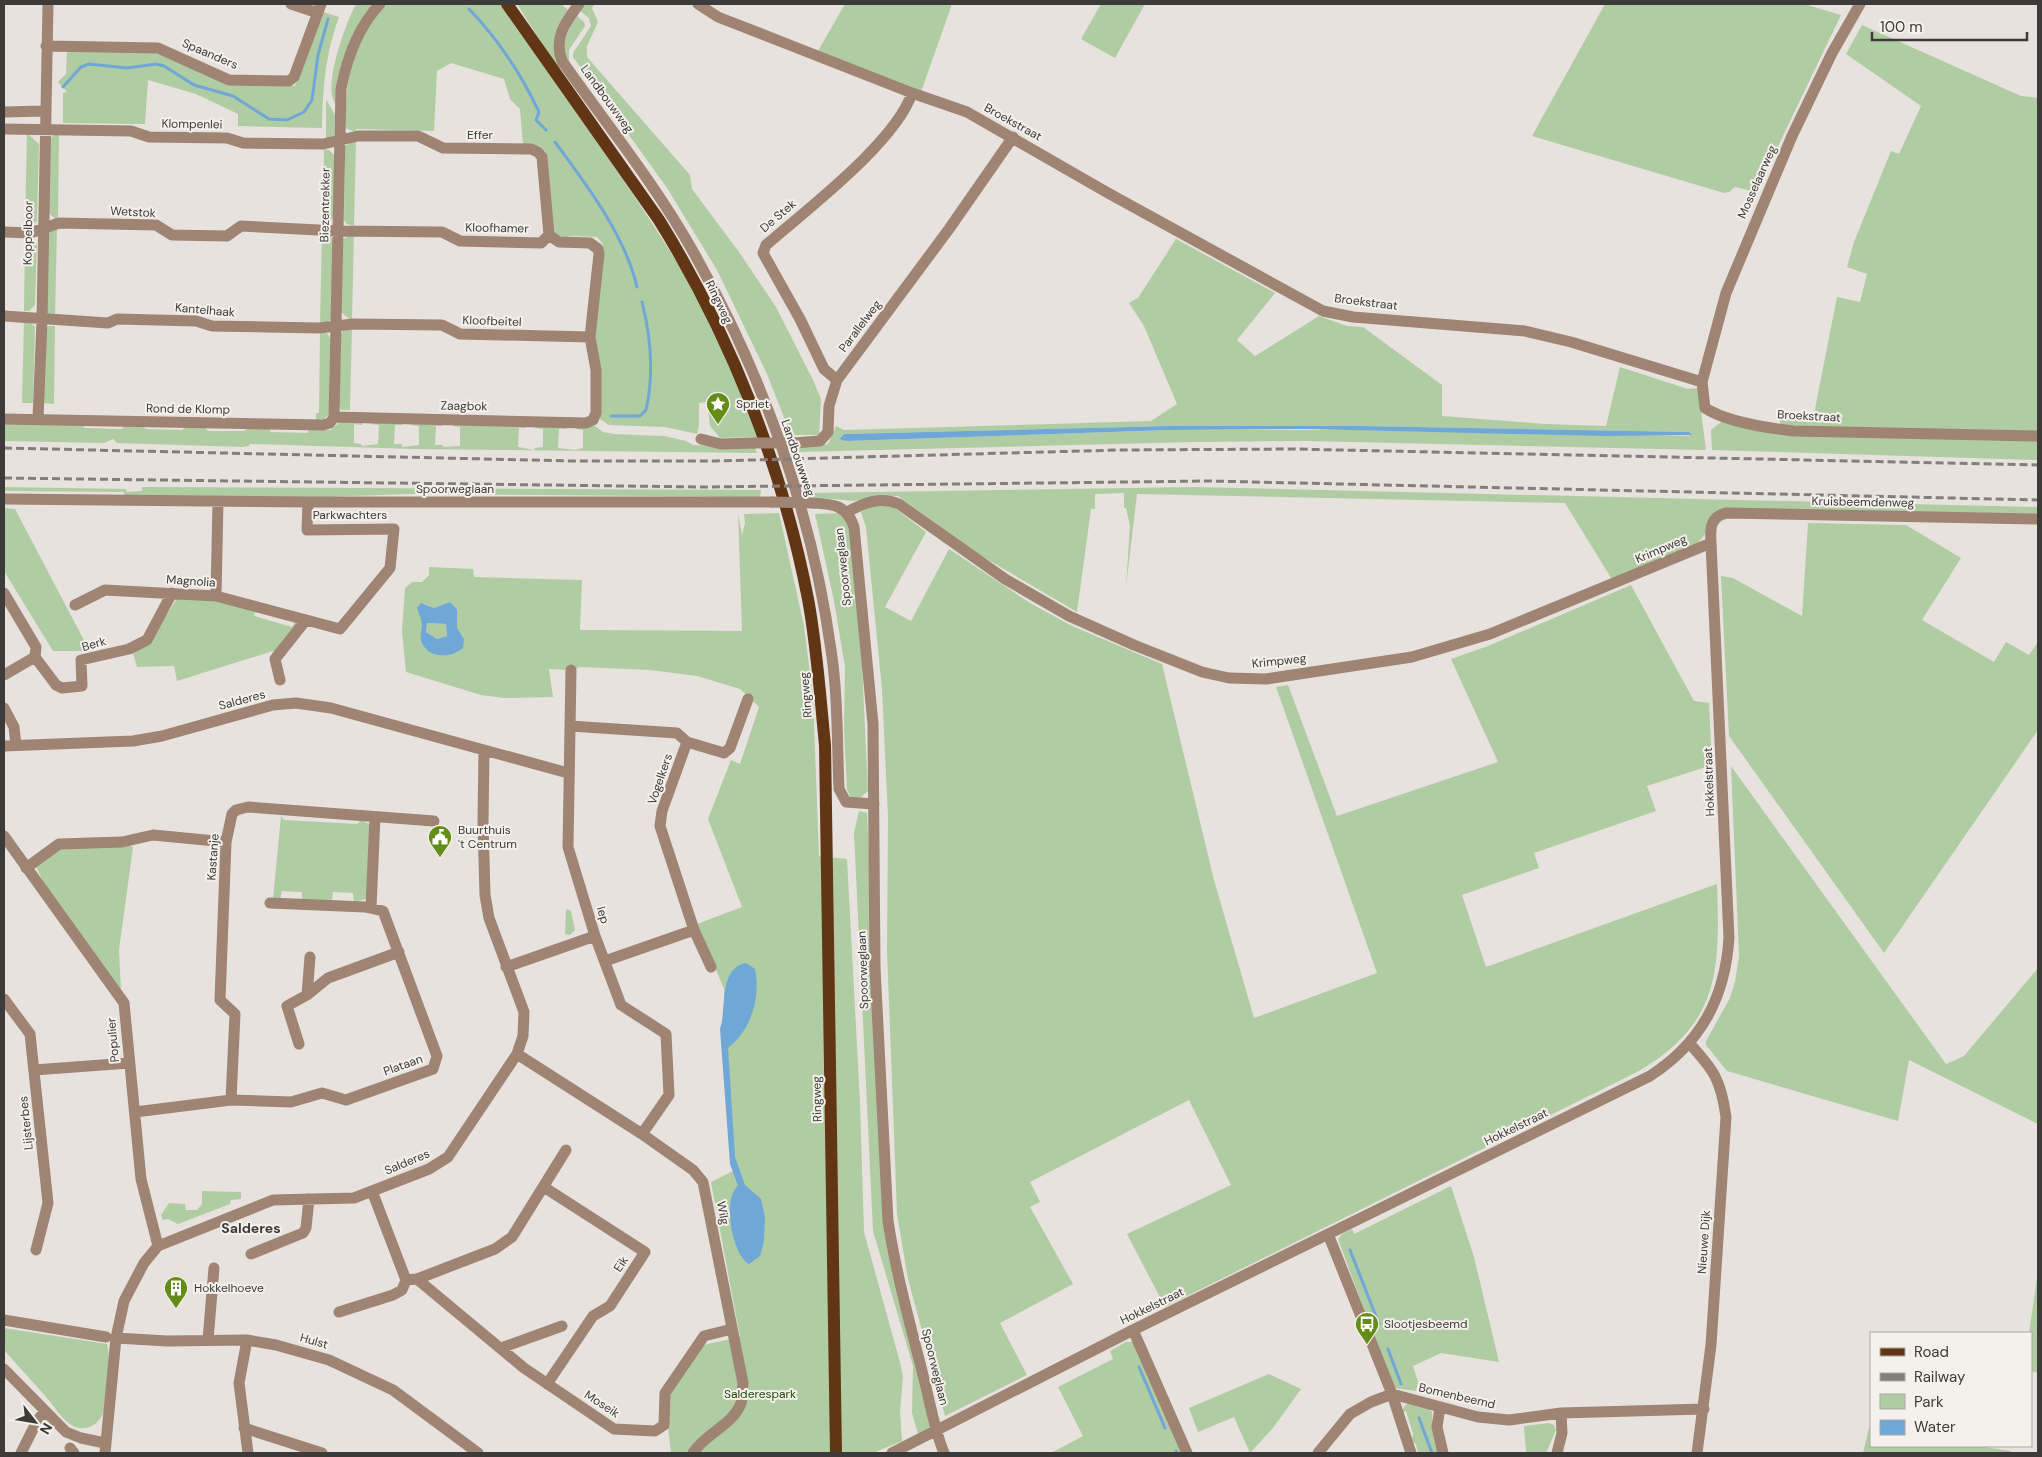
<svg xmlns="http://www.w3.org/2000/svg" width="2042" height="1457" font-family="'DM Sans',sans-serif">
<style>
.green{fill:#b0cca2;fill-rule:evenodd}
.water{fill:#6fa7d7;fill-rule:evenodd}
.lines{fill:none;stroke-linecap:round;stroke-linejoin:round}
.stream{stroke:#6fa7d7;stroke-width:3}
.minor{stroke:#9f8473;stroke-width:11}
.major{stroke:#623615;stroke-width:12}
.rail{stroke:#817e7c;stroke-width:3;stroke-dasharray:8 4;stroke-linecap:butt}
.minor-bridge{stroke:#9f8473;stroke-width:11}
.labels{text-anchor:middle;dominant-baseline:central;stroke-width:4;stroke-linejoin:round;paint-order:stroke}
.street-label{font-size:12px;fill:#3d3b3a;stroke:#f4f0eb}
.poi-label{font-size:12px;fill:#3d3b3a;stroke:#f4f0eb;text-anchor:start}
.park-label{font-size:12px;fill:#24480a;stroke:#f4f0eb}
.neighbourhood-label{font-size:14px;font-weight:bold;fill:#3d3b3a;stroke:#f4f0eb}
</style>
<rect width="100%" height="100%" fill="#e7e2de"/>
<path class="green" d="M356,4H374L336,104C321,89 347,20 356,4Z
M387,4H503C565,103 638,192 696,295C721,340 739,389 758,437L720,438L710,426L707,402L699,403V425L697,434L665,427L609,425L600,419L594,331L603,244L597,237L569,236L565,239L554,232L551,225L546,152L540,146L523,145L520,109L510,99L504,79L451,63L437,71L434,131L356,129V132L347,129C344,123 346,119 346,111C346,71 359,33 387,4Z
M517,4H561L568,10C554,32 548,42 561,67L558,69Z
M585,4H594L592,8L598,22L587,46V57L690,175L692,189L739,252L776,307L813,380L821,399L819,435H791L767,374L717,270L667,188L573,57V53L591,26L589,18L580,11Z
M845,4H952L921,92L818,51Z
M1101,4H1145L1115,58L1081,39Z
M1605,4H1804L1841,15L1756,192L1735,187L1729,192L1724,193L1532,136Z
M323,12L339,17C325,56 323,87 322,128L238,126V114L196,94L148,80L145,124L63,123V93L67,92L58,82L66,74L67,51L155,53L238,85L295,86Z
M577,16L584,22L585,26L569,50V63C558,46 567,31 577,16Z
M1862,25L2021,96L2038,98V434L1794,428L1780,424V418L1813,419L1837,297L1860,302L1867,274L1847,267L1854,242L1891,151L1899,154L1921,106L1846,54Z
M326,99L335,115L334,136L326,141Z
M27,133L39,144L37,221L30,227H25Z
M59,134L58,217L55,219L47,211L49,139L54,135Z
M356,140L354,226L347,224L344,220L345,146Z
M324,149L329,150L335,156L333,218L326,225H323Z
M55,226L57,227L55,318L45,314L47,235Z
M322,232L331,236L333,242L331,319L327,323L320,324Z
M354,234L352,319H349L341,312L343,239Z
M25,236H30L37,243L35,305L29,311H24Z
M1176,239L1275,293L1237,340L1255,356L1319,316L1347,326L1363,327L1442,385V416L1545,424L1606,426L1620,367L1688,389L1698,388L1706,450L1307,441L1194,442L797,452L795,447L820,446L828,444L836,426L844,430L1151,421L1177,404L1144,326L1129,303L1138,298ZM1169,426H1360L1689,432V436L1360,430H1169L848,441L840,437L844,434Z
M24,320H28L35,327L33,403H22Z
M49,326H55L54,404L43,403L44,329Z
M352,327L350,410H341L339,405L341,334L345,328Z
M320,332L327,333L330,338L329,414L324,419L316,420V413H319Z
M362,421V425L354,424V443L361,444L362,446L378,444L379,425L371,424V421L403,422L402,425H395L394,444H402V447L419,445V426L412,425V423H443V426H436L435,445H443V447L460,446V427L453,426V423L526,425V428H519L518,447L534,450L535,448L543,447V429L535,428V425L567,426V429H559L558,448L575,450L583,448V430L576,429V426H595L603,432L613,434L664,436L686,441L693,445L755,448L757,453L414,449L250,444L249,446L242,447L117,443L113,439L104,443L4,441V423L81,424L85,428L122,429L125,425L142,426L146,429L182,430L186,427H204L208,431H244L248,428H268L271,432L307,433L310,429L331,430L340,422Z
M1721,422L2038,439V460L1712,450L1711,430Z
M4,487L126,489L127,492L142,491V487L761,490L760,497L412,494L291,498L124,496V492L4,491Z
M1193,487L2038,507V516L1725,510L1697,544L1613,581L1565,503L1137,494L1126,587L1130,526L1126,508H1124V493L1095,494V509H1091L1077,612L980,555L898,496L873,497L854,501L810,497L809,493Z
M873,505L892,506L926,532L885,607L911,621L949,549L1030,603L1072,626L1162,664L1214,880L1254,1018L1377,973L1276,687L1288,685L1337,816L1498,762L1451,659L1488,646L1631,585L1694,701L1709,703L1712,765L1647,786L1656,811L1534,853L1539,868L1462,895L1486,967L1717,884C1720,971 1720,1024 1637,1072L1165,1307L1127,1234L1231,1185L1189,1100L1030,1182L1040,1202L1030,1207L1073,1284L1000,1323L1027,1375L945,1416L908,1279L897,1214L887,950L888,817L882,689L866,527L861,512Z
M4,508L15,509L87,646L100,641L102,647L86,651H53L4,571Z
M738,513L742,535L745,523L744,514L779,513L804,626L813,697L819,856L847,859L860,1102L864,1232L901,1366L903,1377L900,1411L902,1441L873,1453H671L668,1427L669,1394L703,1345L740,1337L711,1182L733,1171L725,1049L724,989L697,924L742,907L708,819L731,760L740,764L759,707L740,689L697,676L650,670L581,667L571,670L549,669L553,697L504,698L481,695L406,672L402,631L405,588L412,582H422L429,575V567L473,569L474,577L582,580L580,630L742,631ZM450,602L457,609V628L464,639L421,642L425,604L434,608Z
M840,513L847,521L850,533L860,623L868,791L860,798H851L847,790L844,729L845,667L834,601L815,514Z
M1808,523L1906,525L1961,558L1922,620L1994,662L2006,642L2029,655L2038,642V730L1884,953L1729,736L1721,576L1733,578L1802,616Z
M178,597H214L256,609L254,616L292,627L296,620L298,621L276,653L273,651L177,681L174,666L137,667L132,650L154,635Z
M427,623L446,624L447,636L437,639L426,632Z
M1731,766L1946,1064L1964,1056L2038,968V1124L1909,1060L1898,1121L1727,1071L1706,1045V1041L1730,998L1735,982L1739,956Z
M859,811L867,813L886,1221L931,1429L918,1434L912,1413L913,1366L873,1231L854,833Z
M281,816L284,820L357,824L361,820L371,825L366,899L354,902L353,893L333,892L332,901L302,900V892L282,891L280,900L273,899Z
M129,845L133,847L119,950L121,991L47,890L35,864L61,849Z
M566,909L571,911L575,930L570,935L565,934Z
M1451,1186L1474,1257L1499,1362L1441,1353L1413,1366L1418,1382L1416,1391L1393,1388L1338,1239L1342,1234L1352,1229L1354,1234Z
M202,1191L241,1192V1199L231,1200L230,1204L178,1224L168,1219L163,1220L161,1215L169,1203L185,1204L186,1210H197L202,1204Z
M2038,1271V1373L2031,1371V1333H2029Z
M4,1328L107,1344C112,1361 106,1391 104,1409C102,1423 87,1433 73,1426C62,1420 55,1407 47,1398C33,1382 18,1366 4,1350Z
M1126,1342H1133L1184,1453H1051L1083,1436L1058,1387L1113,1359L1110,1351Z
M1269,1374L1301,1389L1273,1428L1250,1453L1234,1417L1198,1432L1189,1408Z
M1408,1404L1429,1409L1432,1412V1426L1439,1453H1418L1416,1444L1412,1441L1413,1434L1406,1411L1402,1413L1404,1406Z
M1549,1423L1554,1425L1556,1430L1546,1453H1526L1524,1426Z
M1869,1428H1871V1446H1978L2011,1451L2010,1453H1863Z"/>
<path class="water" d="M1169,426H1360L1689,432L1692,435L1605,436L1306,429L1169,430L848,441L841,440L840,438L844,434Z
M450,602L457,609V628L464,639L463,648C452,658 429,659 422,643C419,638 422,630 422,624C421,619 419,613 417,608L421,603L434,608ZM427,623L446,624L447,636L437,639L426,632Z
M746,963L755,969C761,998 751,1030 728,1048L735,1157L745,1185L761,1199L765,1217L764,1241L760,1256L749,1264C732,1255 722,1198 738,1186L730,1164L720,1029C727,1009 718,968 746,963Z"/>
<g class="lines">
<path class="stream" d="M469,9C499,40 521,74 539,112L536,120L546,130
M63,87L81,67L89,64L127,68L156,64L164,66L194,85L233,96L269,119L287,120L304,112L312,100L318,55L328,19
M555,142C586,184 625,235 637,287
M611,416H640L646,410C654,374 651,337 642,302
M1350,1250L1379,1324
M1388,1349L1401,1384
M1139,1367L1165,1428
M1419,1418L1432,1453
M1176,1451L1177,1453"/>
<path class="minor" d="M291,4L318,13
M579,4C566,22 553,37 562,61C607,125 657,186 695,255C763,376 812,512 831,650C838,695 837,743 839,789L846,802L874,804
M698,4L718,17L782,42L912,93L967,112L1108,193L1323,311L1353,317L1525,331L1571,342L1702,382
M1860,4L1832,53L1792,136L1726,293L1702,382L1705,408C1727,422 1767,428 1794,431L2038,436
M46,46L158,48L229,80L289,81L294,77L321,4
M4,112L44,111
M4,129L131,131L149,137L227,138L243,143L323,144L358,136H418L443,148L531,149L538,152L542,157L549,235
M4,232L30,233L59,223L156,225L172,235L227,236L241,226L338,231L442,232L460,241L541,243L549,235L559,242L590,243L598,249L599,254L590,337L596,370V413L593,420L586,423L334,417
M4,316L108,323L117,319L196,321L212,326L319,328L353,324L442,325L460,334L590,337
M837,380L824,369L800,319L763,253L766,245C806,210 896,142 912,93
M334,417L341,89C347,58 358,27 380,4
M4,419L323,425L330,423L334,417
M38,419L42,320L48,4
M701,439L721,444L754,443
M793,443L820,441L828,432L829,406L837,380L949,229L1013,137
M4,499L308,502H772
M813,503C833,504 847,505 854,527L873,724L875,968L888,1221C896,1273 910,1324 923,1375C930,1402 934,1428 944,1453
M847,512C864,503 880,496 899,504L1005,579L1069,616L1134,645L1202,672L1229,678L1266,679L1412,657L1490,634L1711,543
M4,593L36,647L35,657L4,675
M216,596L218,501
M75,605L105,590L216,596L340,629L390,568L394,529L307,530L308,502
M35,657L56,685L62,688L82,686L81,660L129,649L147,640L172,593
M571,670L568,847L595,936L621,1005L666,1034L669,1095L642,1134
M280,680L275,659L306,620
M4,708L14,727L16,745
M570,726L677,733L687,742L662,811L660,826L694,930L711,967
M687,742L724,753L730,748L748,699
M4,746L133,741L162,736L273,705L296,703L331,708L484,750L483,822L485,895L489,918L524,1012L523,1036L517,1054L448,1157L429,1169L354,1198L273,1200L158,1246L144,1263L124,1301L116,1338L105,1453
M484,750L568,773
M4,836L124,1003L141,1179L158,1246
M26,868L59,844L122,842L153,835L226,842
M371,907L375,817
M605,961L694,930
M506,967L595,936
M307,995L310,957
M4,999L30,1034L48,1203L36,1250
M1689,1043C1714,1070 1721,1080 1726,1117L1711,1345L1697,1453
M299,1044L287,1006L307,995L328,978L399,952
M517,1054L642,1134L693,1170L703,1182L743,1383C742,1389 743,1397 741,1403C733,1425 706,1433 693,1453
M34,1070L129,1063
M231,1100L235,1014L220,1000L226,842L232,814L236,810L248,807L434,821
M135,1112L231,1100L291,1102L322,1093L346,1100L433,1069L437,1056L383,911L365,907L270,903
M544,1187L645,1252L610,1306L593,1316L547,1384
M372,1191L406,1280L417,1279L524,1368L614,1429L655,1431L664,1425L665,1393L704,1336L732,1329
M1328,1234L1392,1394L1411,1453
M251,1254L303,1233L306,1228L309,1199
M417,1279L495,1249L512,1237L566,1150
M339,1312L393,1295L402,1290L406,1280
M4,1320L106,1337
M1133,1330L1187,1453
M116,1338L167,1341L247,1340L276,1345L329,1360L393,1390L478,1453
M208,1340L214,1268
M247,1340L239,1383L248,1453
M501,1348L562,1326
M4,1369L66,1432L81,1438L105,1443
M1440,1407L1437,1427L1443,1453
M244,1428L322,1453
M70,1448L74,1453
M21,1453L37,1421L45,1411
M892,1453L1133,1330L1650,1076C1701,1043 1725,998 1729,938L1711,543C1710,529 1710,516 1727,513L2038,519
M1318,1453L1350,1414L1371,1402L1392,1394L1478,1417L1509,1420L1561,1413L1704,1409
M1557,1453L1562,1433L1561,1413"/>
<path class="major" d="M507,4L659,220C730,335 782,465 808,599C817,647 820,696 825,745L836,1453"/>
<path class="rail" d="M4,448L573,461H715L1119,450L1294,449L2038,465
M4,478L703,487L1210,481L2038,500"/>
<path class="minor-bridge" d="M754,443H793
M772,502L813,503"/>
</g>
<defs>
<g id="sight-pin" transform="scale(1.25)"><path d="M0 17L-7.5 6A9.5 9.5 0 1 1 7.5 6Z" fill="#638c19" stroke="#f4f0eb"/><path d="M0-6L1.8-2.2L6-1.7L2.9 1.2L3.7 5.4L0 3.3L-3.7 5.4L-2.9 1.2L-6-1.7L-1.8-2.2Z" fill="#fff"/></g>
<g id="civic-pin" transform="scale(1.25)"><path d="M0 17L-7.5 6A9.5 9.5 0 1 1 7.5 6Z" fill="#638c19" stroke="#f4f0eb"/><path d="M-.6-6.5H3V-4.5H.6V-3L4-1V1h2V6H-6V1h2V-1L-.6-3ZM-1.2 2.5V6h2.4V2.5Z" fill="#fff"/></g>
<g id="building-pin" transform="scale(1.25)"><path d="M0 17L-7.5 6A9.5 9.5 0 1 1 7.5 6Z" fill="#638c19" stroke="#f4f0eb"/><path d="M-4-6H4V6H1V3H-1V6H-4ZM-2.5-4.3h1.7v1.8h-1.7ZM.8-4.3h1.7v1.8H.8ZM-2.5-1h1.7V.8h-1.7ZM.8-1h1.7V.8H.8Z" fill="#fff"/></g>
<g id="bus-pin" transform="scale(1.25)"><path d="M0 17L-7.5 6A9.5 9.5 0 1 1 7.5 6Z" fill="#638c19" stroke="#f4f0eb"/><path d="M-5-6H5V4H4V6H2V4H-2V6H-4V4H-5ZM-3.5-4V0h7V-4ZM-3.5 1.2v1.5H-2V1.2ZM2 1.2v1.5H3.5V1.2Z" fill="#fff"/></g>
</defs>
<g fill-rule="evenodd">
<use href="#sight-pin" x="718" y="404"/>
<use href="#civic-pin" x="440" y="837"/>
<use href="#building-pin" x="176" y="1288"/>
<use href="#bus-pin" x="1367" y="1324"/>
</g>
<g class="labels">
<g class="street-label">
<text transform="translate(210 54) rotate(23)">Spaanders</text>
<text transform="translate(607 99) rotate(54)">Landbouwweg</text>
<text transform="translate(1013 122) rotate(29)">Broekstraat</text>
<text transform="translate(192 124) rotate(1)">Klompenlei</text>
<text x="480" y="135">Effer</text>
<text transform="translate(1757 182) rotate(-66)">Mosselaarweg</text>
<text transform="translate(325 205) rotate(-89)">Biezentrekker</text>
<text transform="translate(133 212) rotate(3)">Wetstok</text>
<text transform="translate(778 216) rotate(-41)">De Stek</text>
<text transform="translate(497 228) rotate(1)">Kloofhamer</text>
<text transform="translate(28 233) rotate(-89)">Koppelboor</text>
<text transform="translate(719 302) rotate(64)">Ringweg</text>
<text transform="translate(1366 302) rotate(7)">Broekstraat</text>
<text transform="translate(205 310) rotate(5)">Kantelhaak</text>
<text transform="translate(492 321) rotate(2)">Kloofbeitel</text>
<text transform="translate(860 326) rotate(-53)">Parallelweg</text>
<text transform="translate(464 406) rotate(1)">Zaagbok</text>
<text transform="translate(188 409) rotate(1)">Rond de Klomp</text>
<text transform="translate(1809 416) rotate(3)">Broekstraat</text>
<text transform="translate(798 458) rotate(71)">Landbouwweg</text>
<text x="455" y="489">Spoorweglaan</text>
<text transform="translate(1863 502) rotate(1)">Kruisbeemdenweg</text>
<text x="350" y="515">Parkwachters</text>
<text transform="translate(1661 549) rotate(-23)">Krimpweg</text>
<text transform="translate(843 567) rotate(-96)">Spoorweglaan</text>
<text transform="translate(191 581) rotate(4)">Magnolia</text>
<text transform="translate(94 644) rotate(-16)">Berk</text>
<text transform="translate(1279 661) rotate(-6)">Krimpweg</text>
<text transform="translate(806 695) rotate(-95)">Ringweg</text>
<text transform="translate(242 700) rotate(-15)">Salderes</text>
<text transform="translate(660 779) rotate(-71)">Vogelkers</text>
<text transform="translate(1709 782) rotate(-92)">Hokkelstraat</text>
<text transform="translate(213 857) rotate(-86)">Kastanje</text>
<text transform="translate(603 915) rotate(73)">Iep</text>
<text transform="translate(863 970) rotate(-92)">Spoorweglaan</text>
<text transform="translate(113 1040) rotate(-95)">Populier</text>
<text transform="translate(403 1065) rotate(-20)">Plataan</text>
<text transform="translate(817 1099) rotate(-91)">Ringweg</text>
<text transform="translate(26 1123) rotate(-96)">Lijsterbes</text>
<text transform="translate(1516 1127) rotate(-26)">Hokkelstraat</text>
<text transform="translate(407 1162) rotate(-23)">Salderes</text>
<text transform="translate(723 1213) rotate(80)">Wilg</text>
<text transform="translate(1704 1242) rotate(-86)">Nieuwe Dijk</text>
<text transform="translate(621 1264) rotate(-57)">Eik</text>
<text transform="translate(1152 1306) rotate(-26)">Hokkelstraat</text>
<text transform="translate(314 1341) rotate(16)">Hulst</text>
<text transform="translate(935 1367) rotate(76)">Spoorweglaan</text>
<text transform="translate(1457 1396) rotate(13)">Bomenbeemd</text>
<text transform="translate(602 1404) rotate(33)">Moseik</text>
</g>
<g class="poi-label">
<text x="736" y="404">Spriet</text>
<text x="458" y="830">Buurthuis<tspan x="458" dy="14">'t Centrum</tspan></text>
<text x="194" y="1288">Hokkelhoeve</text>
<text x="1384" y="1324">Slootjesbeemd</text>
</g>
<g class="park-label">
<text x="760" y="1394">Salderespark</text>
</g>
<g class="neighbourhood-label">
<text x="251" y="1228">Salderes</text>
</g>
</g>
<rect width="2042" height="1457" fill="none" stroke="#3d3b3a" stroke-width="10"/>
<rect x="1870" y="1332" width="162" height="115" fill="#f4f0eb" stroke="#aba8a4"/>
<rect x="1880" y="1348" width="25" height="8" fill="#623615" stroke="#aba8a4"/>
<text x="1914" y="1357" font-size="15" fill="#3d3b3a">Road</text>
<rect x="1880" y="1373" width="25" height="8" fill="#817e7c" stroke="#aba8a4"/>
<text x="1914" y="1382" font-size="15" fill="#3d3b3a">Railway</text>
<rect x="1880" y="1394" width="25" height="15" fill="#b0cca2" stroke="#aba8a4"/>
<text x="1914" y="1407" font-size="15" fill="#3d3b3a">Park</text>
<rect x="1880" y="1420" width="25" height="15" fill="#6fa7d7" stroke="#aba8a4"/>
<text x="1914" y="1432" font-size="15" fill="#3d3b3a">Water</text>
<g transform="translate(35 1422) rotate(121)" stroke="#f4f0eb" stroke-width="4" paint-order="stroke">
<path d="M0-4L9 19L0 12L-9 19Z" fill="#3d3b3a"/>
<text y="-8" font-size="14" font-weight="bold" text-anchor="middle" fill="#3d3b3a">N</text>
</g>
<path d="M1872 32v8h155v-8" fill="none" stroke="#3d3b3a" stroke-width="2.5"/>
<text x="1880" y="32" font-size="15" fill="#3d3b3a" stroke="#f4f0eb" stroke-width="4" paint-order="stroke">100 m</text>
</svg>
